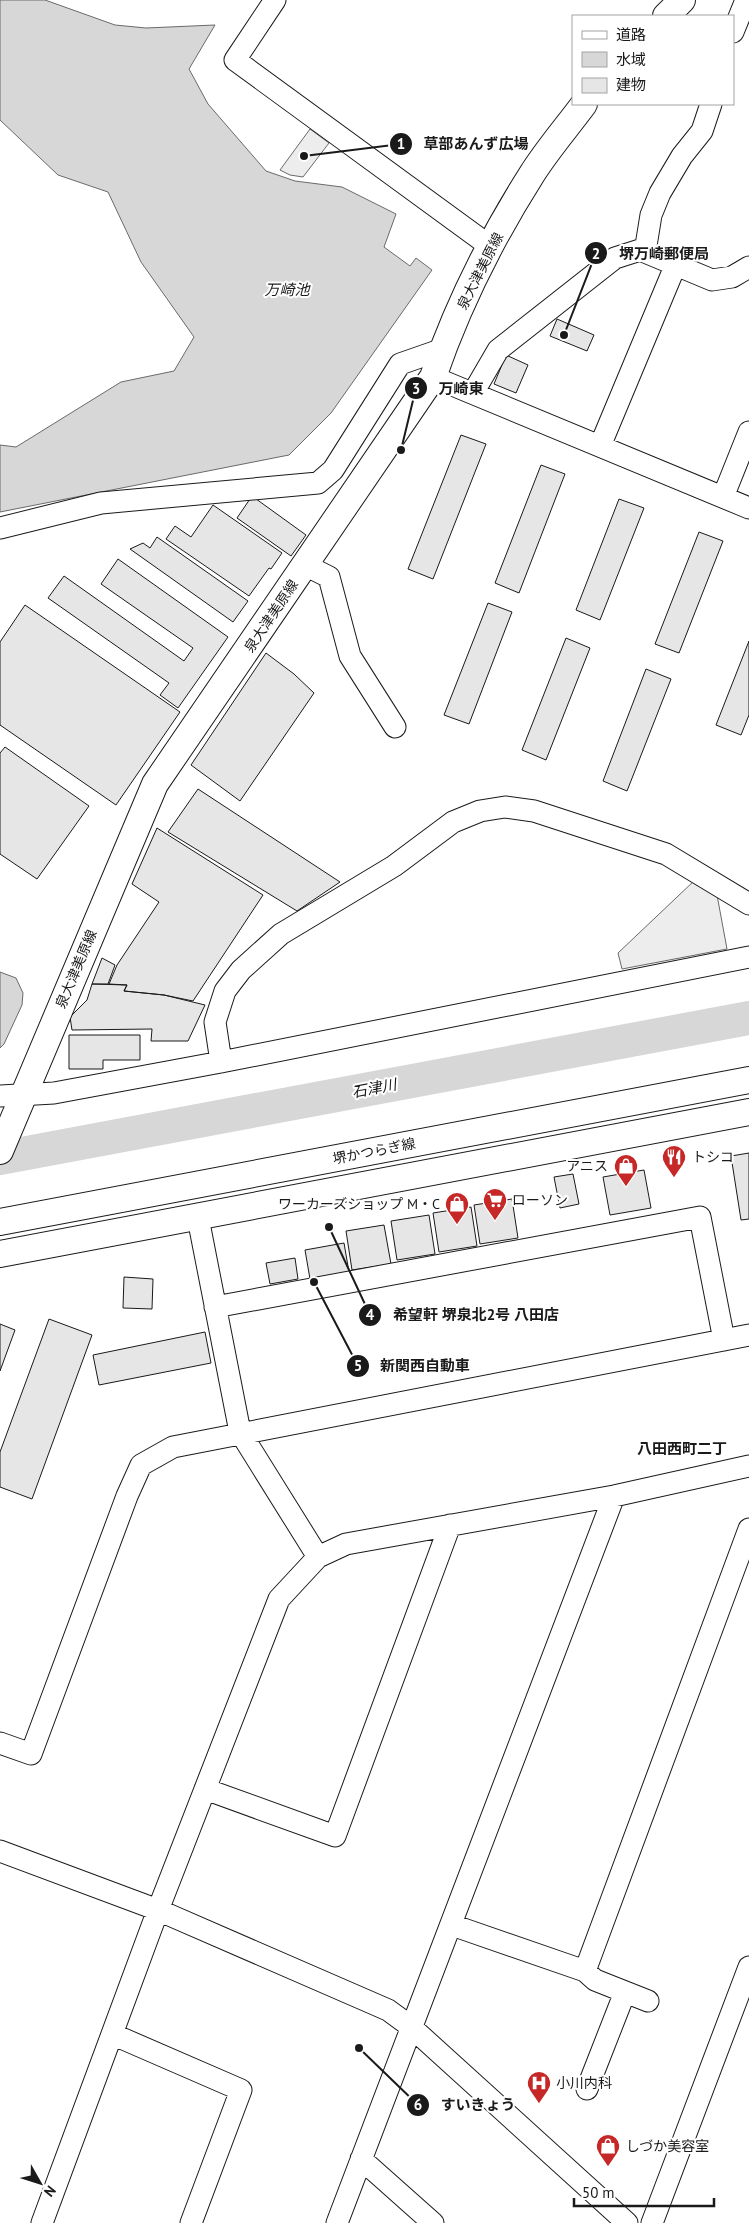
<svg xmlns="http://www.w3.org/2000/svg" width="749" height="2223" font-family="'PT Sans','Noto Sans JP',sans-serif">
<style>
.built{fill:#ededed;stroke:#6a6a6a}
.water{fill:#d7d7d7;stroke:#6a6a6a}
.lines{fill:none;stroke-linecap:round;stroke-linejoin:round}
.river{stroke:#d7d7d7;stroke-width:34}
.building{fill:#e6e6e6;stroke:#1a1a1a}
.minor-casing{stroke:#1a1a1a;stroke-width:23}
.major-casing{stroke:#1a1a1a;stroke-width:28}
.minor{stroke:#fff;stroke-width:21}
.major{stroke:#fff;stroke-width:26}
.labels{text-anchor:middle;dominant-baseline:central;stroke-width:4;stroke-linejoin:round;paint-order:stroke}
.street-label{font-size:14px;fill:#1a1a1a;stroke:#fff}
.poi-label{font-size:14px;fill:#1a1a1a;stroke:#fff;text-anchor:start}
.water-label{font-size:15px;font-style:italic;fill:#1a1a1a;stroke:#fff}
.neighbourhood-label{font-size:15px;font-weight:bold;fill:#1a1a1a;stroke:#fff}
.leader{fill:none;stroke:#1a1a1a;stroke-width:2}
.callout-dot{fill:#1a1a1a;stroke:#fff;stroke-width:2}
.mark-label{font-size:15px;text-anchor:middle;font-weight:bold;fill:#fff}
.callout-label{font-size:15px;text-anchor:middle;font-weight:bold;fill:#1a1a1a;stroke:#fff;stroke-width:4;stroke-linejoin:round;paint-order:stroke}
</style>
<rect width="100%" height="100%" fill="#fff"/>
<path class="built" d="M310,129L329,143L303,177L290,175L280,170Z
M695,880L717,895L727,949L622,969L618,953Z"/>
<path class="water" d="M0,0H45L115,25L146,28L215,25L189,69L208,104L266,171L295,181L342,187L396,214L384,247L410,266L416,258L432,270L331,413L289,455L0,512V445L16,447L121,382L174,371L194,337L141,262L108,192L58,175L0,120Z
M0,972L16,978L23,993L22,1005L4,1044L0,1048Z"/>
<g class="lines">
<path class="river" d="M0,1158L749,1018"/>
</g>
<path class="building" d="M557,319L594,335L587,351L550,336Z
M506,355L528,365L516,393L494,384Z
M461,435L486,444L433,579L408,569Z
M541,465L565,474L519,593L495,583Z
M252,496L306,535L291,556L237,518Z
M619,499L644,508L600,620L576,610Z
M213,505L282,553L271,569L269,568L249,596L166,539L175,526L191,537Z
M699,532L723,541L679,653L655,644Z
M157,537L248,601L233,622L130,549L143,543L150,548Z
M118,559L228,637L178,708L160,695L169,683L48,598L64,576L184,661L193,648L101,584Z
M488,603L512,612L469,724L444,715Z
M25,605L180,712L116,805L0,725V642Z
M566,638L590,648L546,760L522,750Z
M749,641V715L741,735L716,725Z
M266,653L294,674L314,693L240,801L191,765Z
M646,669L671,679L627,791L603,781Z
M5,747L89,806L37,879L0,854V753Z
M198,789L340,882L297,911L168,832Z
M157,828L263,895L193,1001L164,995L124,991L127,985L109,984L117,965L159,902L132,884Z
M102,958L115,965L108,984H92Z
M92,984L127,985L124,991L164,995L205,1005L188,1041H151L152,1029L72,1030L70,1017L87,1000Z
M69,1035H140V1060H103V1069H69Z
M749,1153V1219L741,1220L731,1156Z
M644,1170L651,1208L610,1215L603,1177Z
M573,1174L579,1204L560,1208L554,1177Z
M512,1199L518,1238L480,1244L474,1205Z
M471,1207L477,1246L439,1252L433,1213Z
M429,1215L435,1254L397,1260L391,1221Z
M384,1225L391,1264L352,1270L346,1231Z
M344,1243L349,1272L310,1279L305,1250Z
M295,1258L298,1279L270,1284L266,1263Z
M124,1277L153,1279L152,1309L123,1308Z
M49,1319L92,1335L32,1499L0,1487V1452Z
M0,1324L15,1330L0,1371Z
M205,1332L211,1363L99,1385L93,1355Z"/>
<g class="lines">
<g class="minor-casing">
<path id="minor" d="M275,0L235,60L491,247
M733,32L746,0
M645,252L651,215L660,193L682,156L702,131L711,104
M433,377L749,508
M473,393L498,350L615,258L640,250L712,280L732,277L749,267
M600,446L676,264
M723,497L749,432
M0,528L101,503L318,483L333,470L400,364L443,349
M305,565L329,577L350,656L395,727
M221,1062L215,1022L225,991L241,970L281,934L394,866L453,822L480,811L505,807L534,811L666,854L749,904
M0,1096L54,1093L221,1062L749,957
M198,1218L240,1432L318,1557
M215,1307L700,1217L724,1340
M0,1743L31,1754L127,1496L141,1465L173,1447L749,1335
M205,1789L335,1836L450,1525
M0,1851L158,1910L388,2010L410,2026L627,2223
M452,1925L585,1971L749,1529
M585,1971L595,1980L648,2001
M112,2034L241,2090L191,2223
M587,2089L625,1992
M361,2159L433,2223
M42,2223L158,1910L279,1599L318,1557L346,1544L614,1496L749,1466
M337,2223L614,1496
M652,2223L749,1967"/>
</g>
<g class="major-casing">
<path id="major" d="M666,16L682,0
M0,1151L155,784L433,377C457,307 492,237 532,174C547,150 567,127 584,104
M0,1222L749,1080
M0,1254L749,1112"/>
</g>
<use href="#minor" class="minor"/>
<use href="#major" class="major"/>
</g>
<defs>
<g id="restaurant-pin" transform="scale(1.25)"><path d="M0 17L-7.5 6A9.5 9.5 0 1 1 7.5 6Z" fill="#c62828" stroke="#fff"/><path d="M-5-6h1v4h1v-4h1v4h1v-4h1v5L-1.5 .5V6h-2V.5L-5-1ZM5-6V6H3V1.5H1.5Q1.5-4 5-6Z" fill="#fff"/></g>
<g id="shop-pin" transform="scale(1.25)"><path d="M0 17L-7.5 6A9.5 9.5 0 1 1 7.5 6Z" fill="#c62828" stroke="#fff"/><path d="M-5-2.5h2.3a2.7 3.5 0 0 1 5.4 0H5L5.5 6h-11ZM-1.5-2.5h3a1.5 2.3 0 0 0-3 0Z" fill="#fff"/></g>
<g id="supermarket-pin" transform="scale(1.25)"><path d="M0 17L-7.5 6A9.5 9.5 0 1 1 7.5 6Z" fill="#c62828" stroke="#fff"/><path d="M-6-5.5h2.5l.6 2H6L4.5 2H-2.5L-4.4-4H-6ZM-1.5 3.2a1.3 1.3 0 1 0 .1 0ZM3 3.2a1.3 1.3 0 1 0 .1 0Z" fill="#fff"/></g>
<g id="hospital-pin" transform="scale(1.25)"><path d="M0 17L-7.5 6A9.5 9.5 0 1 1 7.5 6Z" fill="#c62828" stroke="#fff"/><path d="M-5-5h3v3.5h4V-5h3V5h-3V1.5h-4V5h-3Z" fill="#fff"/></g>
</defs>
<g fill-rule="evenodd">
<use href="#restaurant-pin" x="674" y="1157"/>
<use href="#shop-pin" x="626" y="1166"/>
<use href="#supermarket-pin" x="495" y="1200"/>
<use href="#shop-pin" x="457" y="1204"/>
<use href="#hospital-pin" x="539" y="2083"/>
<use href="#shop-pin" x="608" y="2146"/>
</g>
<g class="labels">
<g class="street-label">
<text transform="translate(480 271) rotate(-63)">泉大津美原線</text>
<text transform="translate(271 616) rotate(-56)">泉大津美原線</text>
<text transform="translate(76 969) rotate(-67)">泉大津美原線</text>
<text transform="translate(374 1151) rotate(-11)">堺かつらぎ線</text>
</g>
<g class="poi-label">
<text x="692" y="1157">トシコ</text>
<text x="608" y="1166" text-anchor="end">アニス</text>
<text x="512" y="1200">ローソン</text>
<text x="440" y="1204" text-anchor="end">ワーカーズショップ M・C</text>
<text x="556" y="2083">小川内科</text>
<text x="626" y="2146">しづか美容室</text>
</g>
<g class="water-label">
<text x="287" y="289">万崎池</text>
<text transform="translate(374 1088) rotate(-11)">石津川</text>
</g>
<g class="neighbourhood-label">
<text x="682" y="1448">八田西町二丁</text>
</g>
</g>
<path class="leader" d="M304 156L401 144M564 335L596 253M401 450L416 388M329 1227L370 1315M314 1282L358 1366M359 2048L418 2105"/>
<g class="callout-dot">
<circle cx="304" cy="156" r="5"/>
<circle cx="564" cy="335" r="5"/>
<circle cx="401" cy="450" r="5"/>
<circle cx="329" cy="1227" r="5"/>
<circle cx="314" cy="1282" r="5"/>
<circle cx="359" cy="2048" r="5"/>
<circle cx="401" cy="144" r="12"/>
<circle cx="596" cy="253" r="12"/>
<circle cx="416" cy="388" r="12"/>
<circle cx="370" cy="1315" r="12"/>
<circle cx="358" cy="1366" r="12"/>
<circle cx="418" cy="2105" r="12"/>
</g>
<g class="mark-label">
<text x="401" y="149">1</text>
<text x="596" y="259">2</text>
<text x="416" y="394">3</text>
<text x="370" y="1320">4</text>
<text x="358" y="1371">5</text>
<text x="418" y="2110">6</text>
</g>
<g class="callout-label">
<text x="476" y="149">草部あんず広場</text>
<text x="664" y="259">堺万崎郵便局</text>
<text x="461" y="394">万崎東</text>
<text x="476" y="1320">希望軒 堺泉北2号 八田店</text>
<text x="425" y="1371">新関西自動車</text>
<text x="478" y="2110">すいきょう</text>
</g>
<rect x="572" y="15" width="162" height="90" fill="#ffffff" stroke="#a3a3a3"/>
<rect x="582" y="31" width="25" height="8" fill="#ffffff" stroke="#a3a3a3"/>
<text x="616" y="40" font-size="15" fill="#1a1a1a">道路</text>
<rect x="582" y="52" width="25" height="15" fill="#d7d7d7" stroke="#a3a3a3"/>
<text x="616" y="65" font-size="15" fill="#1a1a1a">水域</text>
<rect x="582" y="78" width="25" height="15" fill="#e6e6e6" stroke="#a3a3a3"/>
<text x="616" y="90" font-size="15" fill="#1a1a1a">建物</text>
<g transform="translate(40 2183) rotate(129)" stroke="#ffffff" stroke-width="4" paint-order="stroke">
<path d="M0-4L9 19L0 12L-9 19Z" fill="#1a1a1a"/>
<text y="-8" font-size="14" font-weight="bold" text-anchor="middle" fill="#1a1a1a">N</text>
</g>
<path d="M574 2198v8h140v-8" fill="none" stroke="#1a1a1a" stroke-width="2.5"/>
<text x="582" y="2198" font-size="15" fill="#1a1a1a" stroke="#ffffff" stroke-width="4" paint-order="stroke">50 m</text>
</svg>
